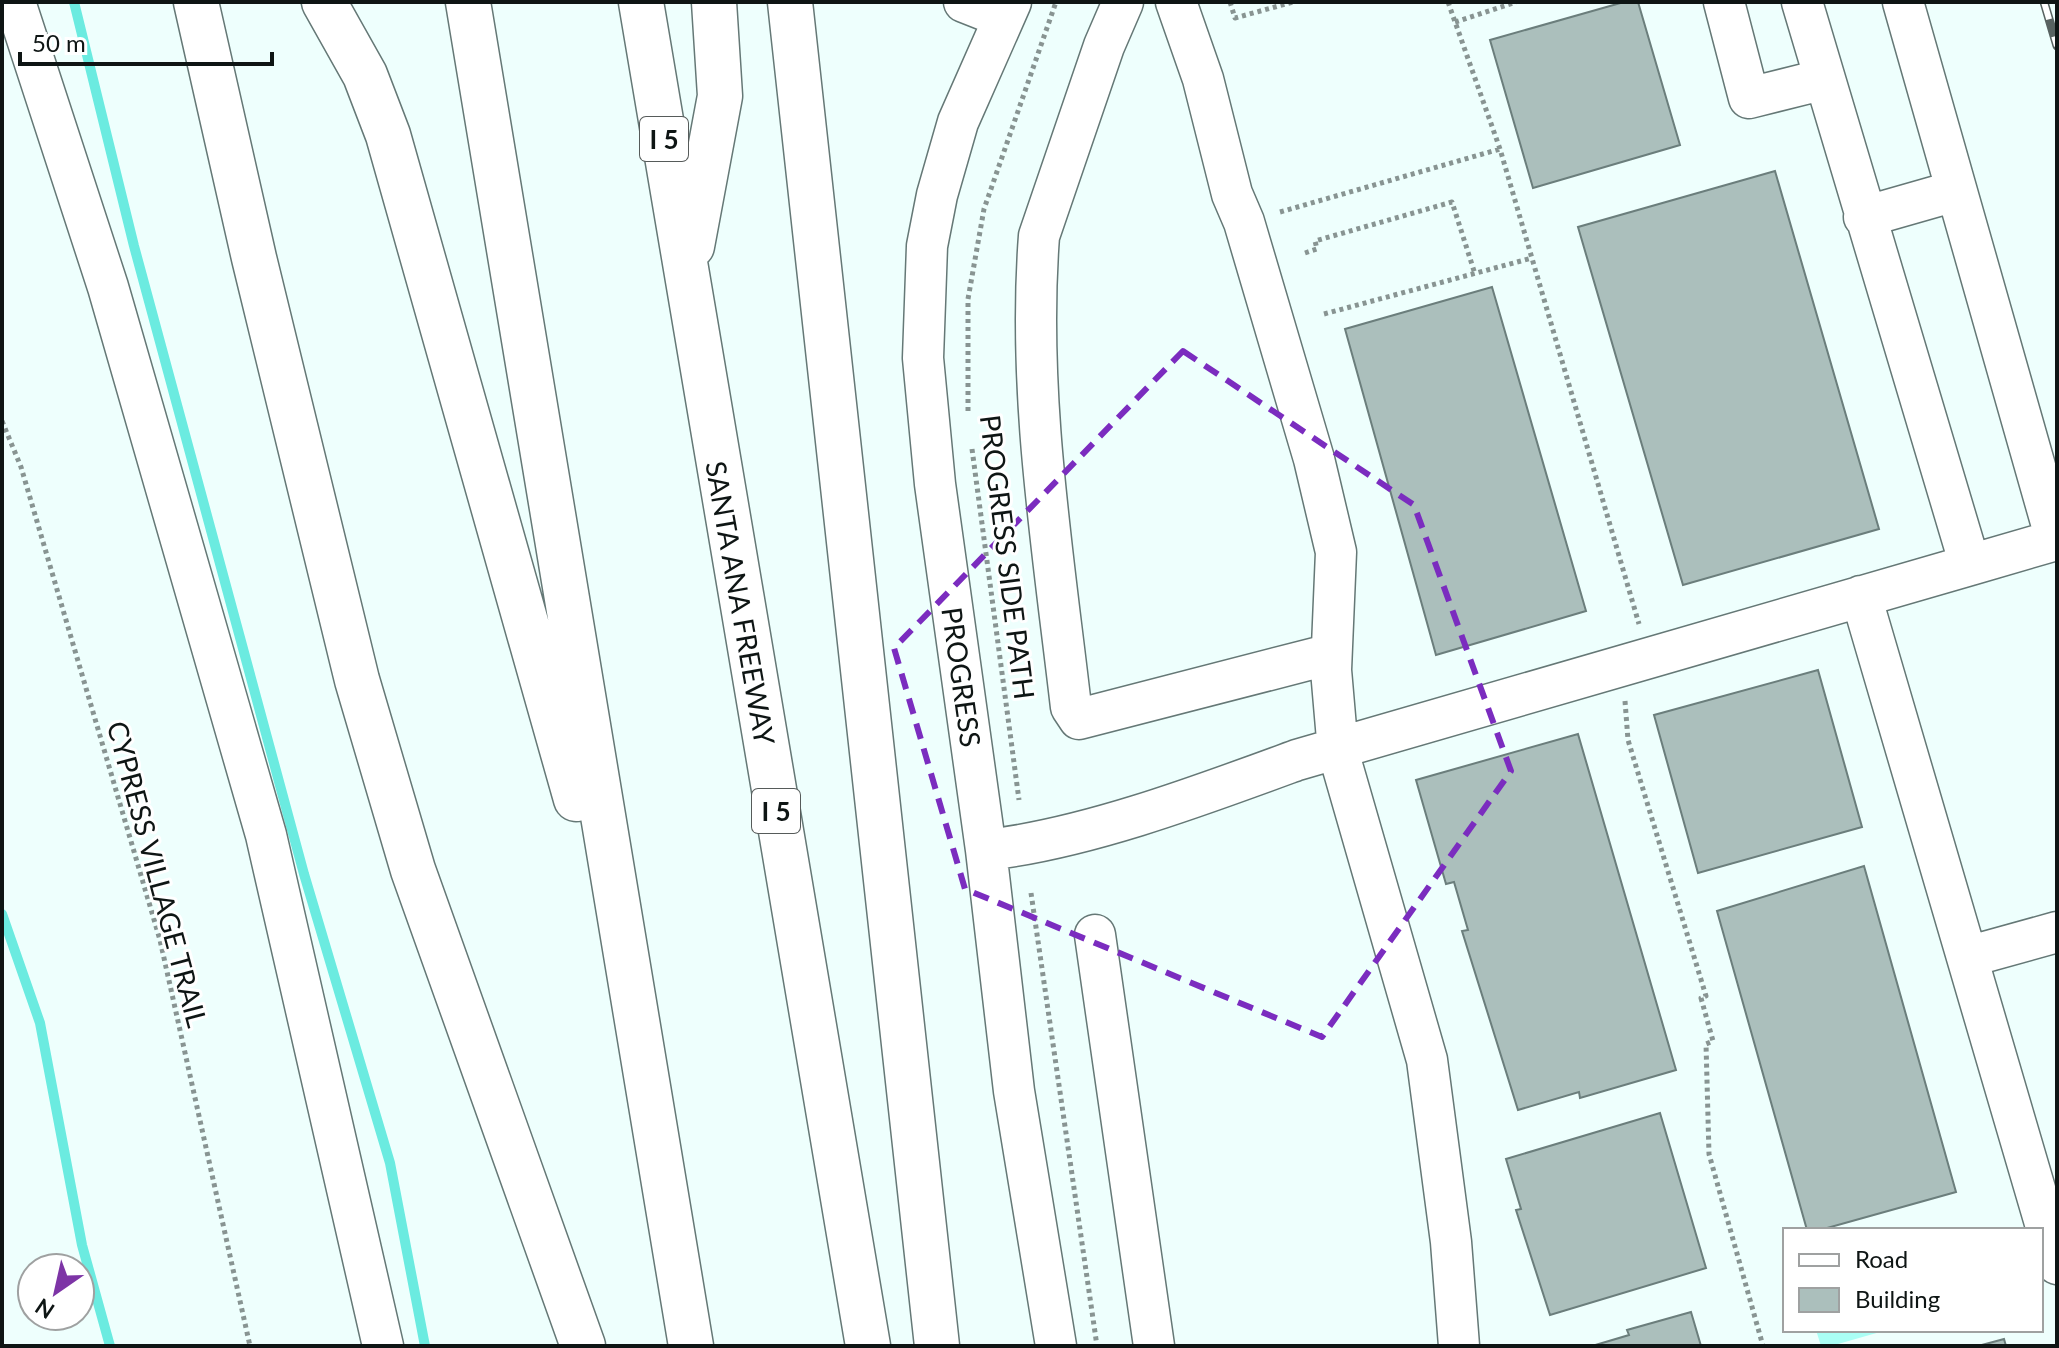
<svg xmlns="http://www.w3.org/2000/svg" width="2059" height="1348" font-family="Lato,sans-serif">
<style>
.green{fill:#aafef5}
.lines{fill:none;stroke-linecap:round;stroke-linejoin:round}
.stream{stroke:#6bebe0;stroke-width:10}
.building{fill:#abbfbc;stroke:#6b7e7c;stroke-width:2}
.minor-casing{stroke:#657876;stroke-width:43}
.highway-casing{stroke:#657876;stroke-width:47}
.path{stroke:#889492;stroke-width:5;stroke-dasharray:4 4;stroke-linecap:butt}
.minor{stroke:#fff;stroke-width:40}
.highway{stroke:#fff;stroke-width:44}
.rail-casing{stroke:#586361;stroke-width:9}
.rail{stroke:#fff;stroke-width:6;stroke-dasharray:18;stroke-linecap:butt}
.marked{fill:none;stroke:#7b2cbf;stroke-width:6;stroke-dasharray:16 10;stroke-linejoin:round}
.labels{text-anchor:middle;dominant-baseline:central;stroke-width:6;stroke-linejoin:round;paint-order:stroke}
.shield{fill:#fff;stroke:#565b5a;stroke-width:2}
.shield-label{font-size:26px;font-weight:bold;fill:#0e1514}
.street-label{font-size:28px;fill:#0e1514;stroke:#fff}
</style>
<rect width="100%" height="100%" fill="#eefffd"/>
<path class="green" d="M1816,1330H1887L1831,1346H1821Z"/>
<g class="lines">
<path class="stream" d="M74,2L134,246L304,874L390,1163L425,1346
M2,914L40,1023L82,1245L110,1346"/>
</g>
<path class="building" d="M1624,2H1638L1680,145L1533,188L1490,40Z
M1775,171L1879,529L1683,585L1578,227Z
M1492,287L1586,611L1436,655L1345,329Z
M1818,670L1862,827L1698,873L1654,715Z
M1578,734L1676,1070L1580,1098L1579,1092L1518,1110L1462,931L1468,930L1454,882L1446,884L1416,780Z
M1864,866L1956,1192L1820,1230H1807L1717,911Z
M1660,1113L1706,1268L1550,1315L1516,1210L1521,1209L1506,1159Z
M1691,1312L1701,1346H1592L1629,1335L1627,1330Z
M2004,1339L2006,1346H1978Z"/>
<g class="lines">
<g class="minor-casing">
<path id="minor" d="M15,2L108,287L266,835L383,1346
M964,2L1002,17
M1011,2L958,122L937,195L927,246L923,358L935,484L986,850L1014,1091L1056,1346
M1123,2L1104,46L1039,236C1027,394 1053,551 1071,707L1079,719L1331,654
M1176,2L1203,79L1232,194L1244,222L1314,459L1336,552L1331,670L1338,751L1427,1060L1451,1242L1459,1346
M1724,2L1749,98L1825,79
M1802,2L1970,565L2056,540L1903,2
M1864,217L1955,191
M1861,596L2057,1264
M986,850C1085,839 1202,795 1297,760L1970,565
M1095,935L1154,1346
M1967,957L2057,932"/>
</g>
<g class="highway-casing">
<path id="highway" d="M196,2L254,258L357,680L413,870L583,1346
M324,2L365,75L388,135L576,799
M468,2L691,1346
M641,2L868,1346
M790,2L937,1346
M692,246L720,96L714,2"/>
</g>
<path class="path" d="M1230,2L1235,18L1293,2
M1448,2L1500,149L1639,624
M1455,22L1516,2
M1280,212L1500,149
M1305,253L1317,249L1315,241L1452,202L1475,274
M1324,314L1532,258
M968,411V299L984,209L1056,2
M2,421L21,467L160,940L250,1346
M972,449L1019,800
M1625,701L1628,740L1706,996L1701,998L1713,1041L1706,1044L1709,1154L1763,1346
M1031,893L1097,1346"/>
<use href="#minor" class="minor"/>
<use href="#highway" class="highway"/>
<g class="rail-casing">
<path id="rail" d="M2044,2L2057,46"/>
</g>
<use href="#rail" class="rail"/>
</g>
<path class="marked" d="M1183,351L1414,505L1511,771L1322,1037L965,889L894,648Z"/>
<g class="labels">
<g class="shield">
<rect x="640" y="117" width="48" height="44" rx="6"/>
<rect x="752" y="789" width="48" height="44" rx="6"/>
</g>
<g class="shield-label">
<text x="664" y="139">I 5</text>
<text x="776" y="811">I 5</text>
</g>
<g class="street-label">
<text transform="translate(1008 557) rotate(83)">PROGRESS SIDE PATH</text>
<text transform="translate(741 603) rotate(80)">SANTA ANA FREEWAY</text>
<text transform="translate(962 677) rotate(82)">PROGRESS</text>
<text transform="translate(158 874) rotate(75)">CYPRESS VILLAGE TRAIL</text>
</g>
</g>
<rect width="2059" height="1348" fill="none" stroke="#0e1514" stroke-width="8"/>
<rect x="1783" y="1228" width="260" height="104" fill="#ffffff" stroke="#9fa1a1" stroke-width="2"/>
<rect x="1799" y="1254" width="40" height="12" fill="#ffffff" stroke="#9fa1a1" stroke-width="2"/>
<text x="1855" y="1268" font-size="24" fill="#0e1514">Road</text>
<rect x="1799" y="1288" width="40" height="24" fill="#abbfbc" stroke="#9fa1a1" stroke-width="2"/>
<text x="1855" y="1308" font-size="24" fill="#0e1514">Building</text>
<g transform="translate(56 1292) rotate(214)"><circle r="38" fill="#ffffff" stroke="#9fa1a1" stroke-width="2"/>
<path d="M0-6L14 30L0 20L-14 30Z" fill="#7d34a6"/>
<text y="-12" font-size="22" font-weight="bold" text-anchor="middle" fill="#0e1514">N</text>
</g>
<path d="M20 52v12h252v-12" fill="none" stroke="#0e1514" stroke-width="4"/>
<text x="32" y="52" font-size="24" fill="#0e1514" stroke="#ffffff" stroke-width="6" paint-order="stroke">50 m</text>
</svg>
